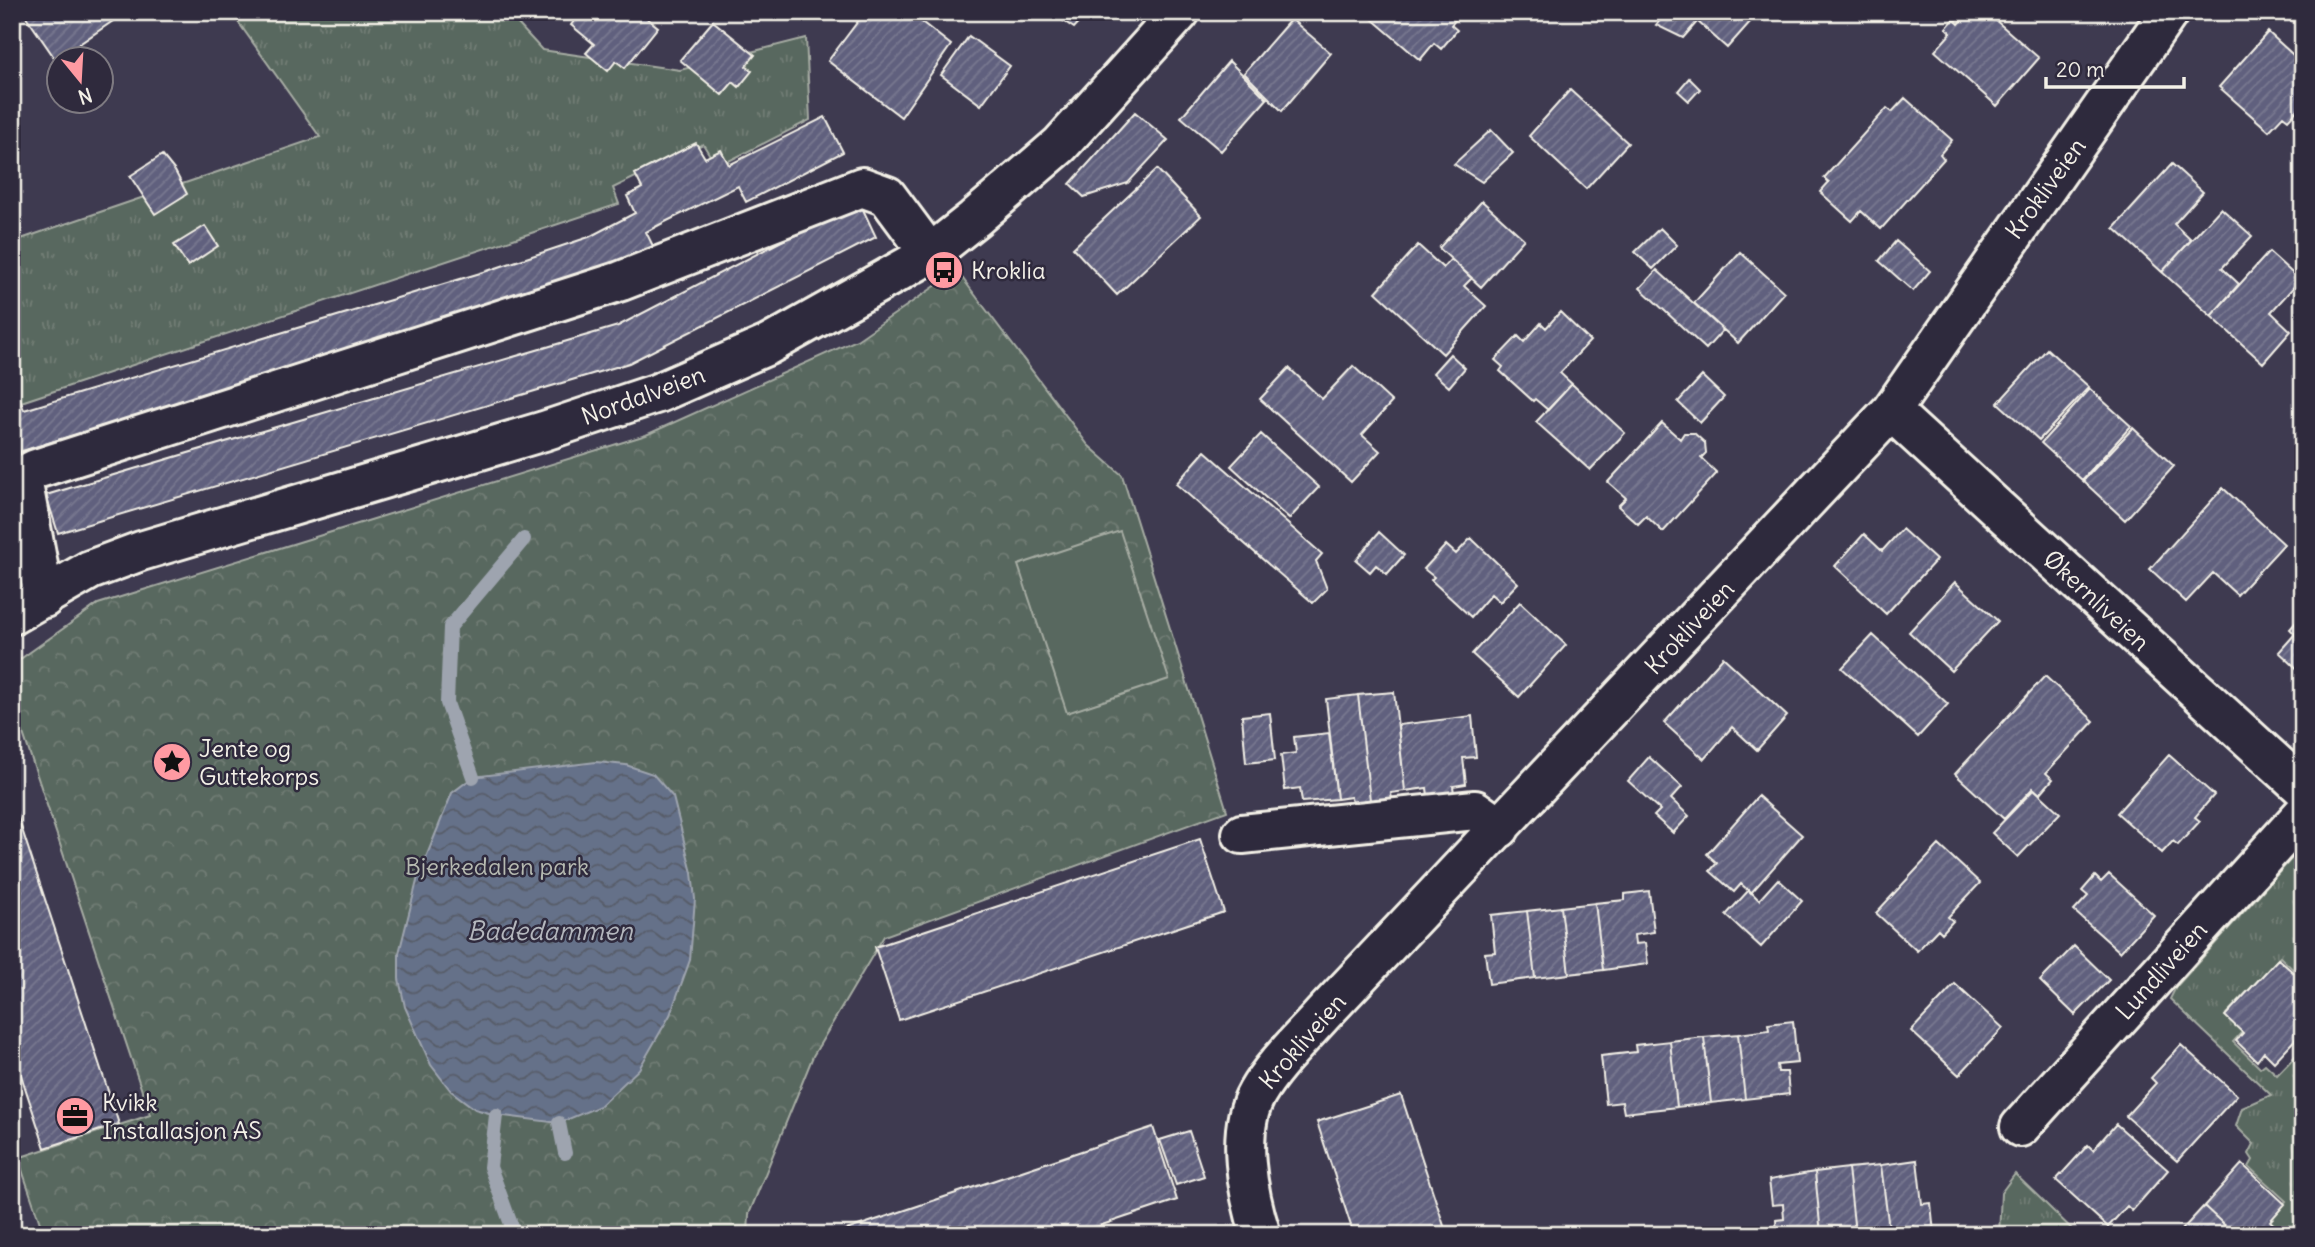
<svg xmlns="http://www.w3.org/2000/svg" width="2315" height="1247" font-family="Delius,sans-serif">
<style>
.grass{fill:url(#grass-tufts);stroke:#a6aca3;stroke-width:2}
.park{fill:url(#park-crowns);stroke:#a6aca3;stroke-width:2}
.garden{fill:#58675e;stroke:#a6aca3;stroke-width:2}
.water{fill:url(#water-waves);stroke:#9ea4af;stroke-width:2}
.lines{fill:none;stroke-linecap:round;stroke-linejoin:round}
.stream{stroke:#9ea4af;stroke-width:14}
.building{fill:url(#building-hatch);stroke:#f4f1e8;stroke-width:2}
.minor-casing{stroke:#f4f1e8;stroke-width:44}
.minor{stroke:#2f2a3d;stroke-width:38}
.labels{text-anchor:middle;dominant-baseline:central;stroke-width:5;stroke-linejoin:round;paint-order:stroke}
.street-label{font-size:24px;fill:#f4f1e8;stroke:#2f2a3d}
.poi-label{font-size:24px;fill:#f4f1e8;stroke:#2f2a3d;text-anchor:start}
.park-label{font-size:24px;fill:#b6bab1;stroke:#2f2a3d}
.water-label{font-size:26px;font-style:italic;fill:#b4b7bd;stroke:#2f2a3d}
</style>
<defs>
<pattern id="grass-tufts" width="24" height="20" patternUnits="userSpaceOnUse" patternTransform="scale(1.75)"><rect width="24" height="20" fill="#58675e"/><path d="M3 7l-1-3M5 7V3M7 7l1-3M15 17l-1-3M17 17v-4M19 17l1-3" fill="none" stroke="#717d75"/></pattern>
<pattern id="park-crowns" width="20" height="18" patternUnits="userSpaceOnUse" patternTransform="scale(1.75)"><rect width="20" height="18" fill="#58675e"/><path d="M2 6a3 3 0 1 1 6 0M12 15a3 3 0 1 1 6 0" fill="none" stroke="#717d75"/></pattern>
<pattern id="water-waves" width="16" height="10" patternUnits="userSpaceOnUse" patternTransform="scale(1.75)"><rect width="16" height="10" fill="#657189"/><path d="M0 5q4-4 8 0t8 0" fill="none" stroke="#575c68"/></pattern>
<pattern id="building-hatch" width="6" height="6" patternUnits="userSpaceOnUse" patternTransform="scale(1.75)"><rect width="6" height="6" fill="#61617e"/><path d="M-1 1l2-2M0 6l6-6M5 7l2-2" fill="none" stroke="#787890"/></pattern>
</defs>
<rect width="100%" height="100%" fill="#3e3a50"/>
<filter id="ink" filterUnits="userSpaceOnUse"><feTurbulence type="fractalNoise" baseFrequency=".0143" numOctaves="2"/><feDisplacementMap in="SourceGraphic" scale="14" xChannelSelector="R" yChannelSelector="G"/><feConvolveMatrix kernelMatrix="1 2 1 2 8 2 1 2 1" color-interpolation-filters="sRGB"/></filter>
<g filter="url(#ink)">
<path class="grass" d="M231,12H507L542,50L680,70L806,38L810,120L717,167L703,144L613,188L619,204L12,405V242L320,137Z
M2303,846V979L2280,957L2226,1014L2243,1031L2233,1042L2260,1068L2265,1064L2277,1075L2303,1048V1235H2285L2269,1220L2286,1201L2249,1167L2253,1160L2249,1154L2254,1144L2236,1126L2242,1108L2271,1095L2170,999L2176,987Z
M2015,1174L2078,1235H1999L2001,1193Z"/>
<path class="park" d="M957,271L1088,445L1122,475L1227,811L884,936L813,1056L749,1214L748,1235H44L18,1158L150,1115L12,700V665L98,604L646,435L857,340Z"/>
<path class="garden" d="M1120,531L1169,679L1067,713L1018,565Z"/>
<path class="water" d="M596,762L626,765L653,774L673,797L692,873L695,899L690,960L670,1015L639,1069L600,1106L559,1123L496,1115L475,1109L451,1091L431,1065L405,1007L399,979V953L418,877L452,793L473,777Z"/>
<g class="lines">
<path class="stream" d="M473,777L447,703L450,627L524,539
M496,1115L490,1167L515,1235
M559,1123L565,1153"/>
</g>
<path class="building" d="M23,12H126L56,60Z
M581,12H639L658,27L625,68L616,61L608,71L586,53L594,44L571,25Z
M865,12H909L951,45L901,117L828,61Z
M1050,12H1077L1083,18L1074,28Z
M1378,12H1462L1451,25L1457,30L1441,49L1434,43L1420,60L1372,19Z
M1667,12H1687L1697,22L1683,38L1656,25Z
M1687,12H1759L1727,48Z
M1969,12H1986L2039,58L1997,106L1935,51L1951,33L1946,28L1954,19L1959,24Z
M1291,19L1331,53L1282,111L1244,73Z
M713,21L755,55L746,66L752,71L739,87L733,82L722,95L680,60Z
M2268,32L2303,64V104L2288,120L2283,116L2269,131L2219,87Z
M969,36L1010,66L981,105L941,75Z
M1229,61L1267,99L1221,151L1181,117Z
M1689,78L1700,89L1689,101L1678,91Z
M1570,90L1628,143L1586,189L1529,136Z
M1905,98L1952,140L1940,154L1944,159L1881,229L1861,211L1852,221L1820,192L1829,182L1824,178L1887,108L1892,112Z
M1135,112L1168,140L1128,183L1084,197L1070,184Z
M825,117L843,152L746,202L738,186L661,224L646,232L654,248L602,275L12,454V402L20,399L24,410L487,271L589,237L635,213L627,196L642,188L635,174L696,143L705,158L721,150L729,165Z
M1491,130L1513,153L1482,182L1454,164Z
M162,155L175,171L187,194L155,214L130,176Z
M2172,164L2203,192L2174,224L2191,240L2162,272L2114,228Z
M1157,169L1201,216L1117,295L1073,248Z
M859,201L876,237L629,363L58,533L46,495L618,326Z
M1482,201L1524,239L1481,287L1439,248Z
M2221,208L2252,236L2222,268L2239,284L2211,316L2162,272Z
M205,226L218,246L188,266L174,245Z
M1660,228L1677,245L1653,269L1635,252Z
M1896,241L1930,271L1913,291L1879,261Z
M1418,245L1443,268L1451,259L1472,278L1464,286L1486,306L1443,354L1376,292Z
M1740,252L1784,292L1738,343L1694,303Z
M2269,252L2300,280L2271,312L2291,331L2263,363L2211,316Z
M1657,270L1723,330L1706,349L1640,288Z
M1560,312L1590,341L1560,373L1572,384L1548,410L1535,399L1533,401L1500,371L1503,367L1495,360L1518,336L1524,342L1541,323L1546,328Z
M2047,349L2089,387L2039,440L1998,403Z
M1450,354L1465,368L1449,387L1433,373Z
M1353,366L1392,402L1362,435L1380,451L1351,482L1260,399L1289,368L1322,399Z
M1702,376L1724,397L1700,423L1678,402Z
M1572,384L1625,433L1590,470L1536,422Z
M2090,389L2131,426L2082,480L2041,443Z
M1662,423L1680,439L1684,433H1694L1705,443L1706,453L1701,458L1717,473L1663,532L1646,516L1638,524L1618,506L1626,498L1608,482Z
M2133,428L2174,466L2125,520L2083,481Z
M1261,434L1319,487L1289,519L1231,466Z
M1205,451L1322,554L1316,561L1327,589L1313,603L1176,484Z
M2223,488L2284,544L2237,595L2213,573L2186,602L2150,569Z
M1902,529L1936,560L1886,614L1835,566L1864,534L1882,551Z
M1379,532L1404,555L1387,574L1376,565L1370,572L1356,560Z
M1471,538L1518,583L1500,602L1491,594L1471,617L1431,580L1434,577L1424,569L1446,545L1456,554Z
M1955,582L1998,621L1951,671L1909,632Z
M1520,602L1566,645L1519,697L1472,654Z
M2303,614V674L2279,652L2295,634L2290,629Z
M1873,635L1948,704L1918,737L1842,668Z
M1723,657L1787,716L1757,750L1732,727L1704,759L1664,723Z
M2045,676L2094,721L2046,773L2053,779L2040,794L2033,788L2004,819L1955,774Z
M1394,692L1405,791L1391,793L1393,807L1371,809L1358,695Z
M1358,695L1371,809L1353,811L1351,797L1337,799L1326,699Z
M1270,713L1275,760L1246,763L1242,716Z
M1472,716L1476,757L1463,758L1466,784L1453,786L1455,800L1429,803L1427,788L1405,791L1398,725Z
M1329,733L1337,799L1302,802L1300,788L1285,790L1281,755L1296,753L1294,737Z
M2169,755L2214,795L2195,817L2200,821L2178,845L2173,841L2162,853L2117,813Z
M1649,757L1682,787L1671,799L1689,816L1673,833L1654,816L1660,810L1628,781Z
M2034,789L2060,813L2018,857L1992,833Z
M1758,796L1802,835L1751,893L1741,884L1734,892L1710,871L1717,863L1707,854Z
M12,799L119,1124L45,1148L12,1048Z
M1200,839L1224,912L899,1020L875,947Z
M1939,845L1980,883L1948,917L1953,921L1942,933L1938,929L1917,951L1876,913Z
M2109,874L2154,915L2120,952L2074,911L2088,896L2082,891L2095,876L2101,882Z
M1778,879L1802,901L1761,947L1726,915L1749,890L1759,900Z
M1649,891L1654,932L1634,935L1635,944L1645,943L1648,964L1603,970L1595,903L1625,900V894Z
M1595,903L1603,970L1569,974L1561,907Z
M1561,907L1569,974L1535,978L1527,911Z
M1527,911L1535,978L1489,984L1485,953L1495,952L1491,915Z
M2074,946L2109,980L2075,1015L2040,981Z
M2278,959L2303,981V1031L2274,1062L2264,1052L2257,1061L2236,1041L2243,1033L2225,1016Z
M1955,984L2003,1028L1959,1075L1911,1031Z
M1793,1021L1797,1063L1777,1065L1778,1072H1787L1789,1094L1745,1099L1738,1034L1769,1030L1768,1024Z
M1738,1034L1745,1099L1711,1103L1704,1037Z
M1704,1037L1711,1103L1677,1107L1670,1041Z
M1670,1041L1677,1107L1624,1113L1622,1102L1606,1104L1601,1056L1636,1052L1635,1045Z
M2181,1045L2237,1095L2177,1161L2126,1116L2156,1083L2151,1078Z
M1401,1095L1447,1235H1354L1317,1122Z
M2116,1124L2168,1170L2132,1211L2127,1206L2108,1227L2056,1180L2088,1145L2093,1150Z
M1153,1127L1177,1200L1072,1235H831Z
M1189,1131L1204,1176L1176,1185L1160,1140Z
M1917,1160L1922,1204L1931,1203L1934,1233L1914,1235L1913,1226L1889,1229L1881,1165Z
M2242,1164L2285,1204L2270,1221L2285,1235H2235L2204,1206Z
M1881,1165L1889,1229L1855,1233L1848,1168Z
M1848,1168L1855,1233L1821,1235L1815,1172Z
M1815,1172L1821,1235H1777L1776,1220L1784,1219L1783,1204L1772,1205L1769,1180Z
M2204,1206L2235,1235L2179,1233Z"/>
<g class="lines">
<g class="minor-casing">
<path id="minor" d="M1891,411L2303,788
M44,598L23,484L26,474L36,469L621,281L862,187L887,196L930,254
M12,615L90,570L141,551L544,431L658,393L768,345L930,254L974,219L1060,145L1180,12
M1242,834L1475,810L1500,828
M2020,1127L2303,814
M1261,1235C1248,1195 1235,1131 1257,1093C1273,1065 1301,1039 1323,1014L1891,411L2169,12"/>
</g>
<use href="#minor" class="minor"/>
</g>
</g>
<defs>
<g id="bus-disc" transform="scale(2.0125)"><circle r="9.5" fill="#ff9aa2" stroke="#2f2a3d"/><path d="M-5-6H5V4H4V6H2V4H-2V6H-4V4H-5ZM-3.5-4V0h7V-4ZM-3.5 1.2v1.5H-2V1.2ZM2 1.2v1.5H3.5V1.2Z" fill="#111"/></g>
<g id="sight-disc" transform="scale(2.0125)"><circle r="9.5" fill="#ff9aa2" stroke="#2f2a3d"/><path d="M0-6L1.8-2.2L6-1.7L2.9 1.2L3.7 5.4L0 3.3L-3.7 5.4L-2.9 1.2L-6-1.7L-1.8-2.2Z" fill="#111"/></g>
<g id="office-disc" transform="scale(2.0125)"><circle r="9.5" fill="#ff9aa2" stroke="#2f2a3d"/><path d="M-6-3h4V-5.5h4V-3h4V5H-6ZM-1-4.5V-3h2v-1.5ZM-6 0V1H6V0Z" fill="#111"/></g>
</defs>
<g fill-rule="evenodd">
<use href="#bus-disc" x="944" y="270"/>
<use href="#sight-disc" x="172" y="762"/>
<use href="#office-disc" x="75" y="1116"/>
</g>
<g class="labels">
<g class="street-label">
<text transform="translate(2045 188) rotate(-54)">Krokliveien</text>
<text transform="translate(643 395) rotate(-20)">Nordalveien</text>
<text transform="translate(2097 600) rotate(43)">Økernliveien</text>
<text transform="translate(1689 627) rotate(-47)">Krokliveien</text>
<text transform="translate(2161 970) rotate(-48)">Lundliveien</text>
<text transform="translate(1302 1041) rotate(-49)">Krokliveien</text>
</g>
<g class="poi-label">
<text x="971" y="270">Kroklia</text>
<text x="199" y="748">Jente og<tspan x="199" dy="28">Guttekorps</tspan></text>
<text x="102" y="1102">Kvikk<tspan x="102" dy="28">Installasjon AS</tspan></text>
</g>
<g class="park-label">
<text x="497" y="866">Bjerkedalen park</text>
</g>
<g class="water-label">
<text x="550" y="930">Badedammen</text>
</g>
</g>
<rect width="2315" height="1247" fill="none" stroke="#2f2a3d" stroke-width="42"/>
<rect x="21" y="21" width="2273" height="1205" fill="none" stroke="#f4f1e8" stroke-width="2.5" filter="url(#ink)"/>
<g transform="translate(80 80) rotate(162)"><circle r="33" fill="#2f2a3d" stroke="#7e7a81" stroke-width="2"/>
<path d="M0-5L12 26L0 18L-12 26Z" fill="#ff9aa2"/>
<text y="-10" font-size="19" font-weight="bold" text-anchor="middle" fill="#f4f1e8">N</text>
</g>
<path d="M2046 77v10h138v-10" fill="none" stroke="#f4f1e8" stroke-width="3.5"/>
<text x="2056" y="77" font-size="21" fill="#f4f1e8" stroke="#2f2a3d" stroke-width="5" paint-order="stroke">20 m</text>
</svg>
